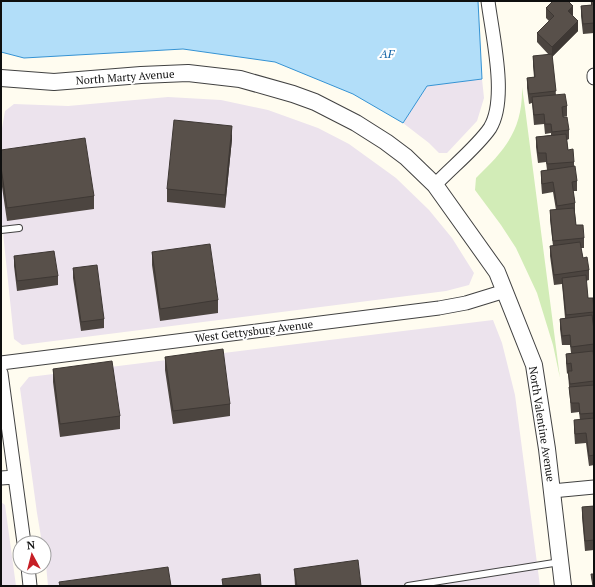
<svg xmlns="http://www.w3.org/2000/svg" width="595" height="587" font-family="'PT Serif',serif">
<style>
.industrial{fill:#ece3ed}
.green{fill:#d2ecb7}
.water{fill:#b2def9;stroke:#3593d4}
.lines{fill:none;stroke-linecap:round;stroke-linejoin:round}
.service-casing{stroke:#424242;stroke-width:8}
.minor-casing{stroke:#424242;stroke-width:15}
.tertiary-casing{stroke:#424242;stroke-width:18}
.service{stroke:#fff;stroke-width:6}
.minor{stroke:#fff;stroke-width:13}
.tertiary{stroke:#fff;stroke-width:16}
.wall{fill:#4c4540}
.shaded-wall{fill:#3e3834}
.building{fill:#58504a;stroke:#3e3834}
.labels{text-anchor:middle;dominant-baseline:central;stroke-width:4;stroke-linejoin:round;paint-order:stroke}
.street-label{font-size:11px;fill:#0f0f0f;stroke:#fff}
.water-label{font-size:12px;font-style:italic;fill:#1164a7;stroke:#fff}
</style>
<rect width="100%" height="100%" fill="#fffcf0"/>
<path class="industrial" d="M482,79L484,98L477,121L447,153H439L429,143L403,123L427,86Z
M168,97L221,100L268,110L318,128L349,144L396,178L429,210L452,238L474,273L469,285L446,291L22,345L14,339L1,213V134L5,111L14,104L68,106Z
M493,320L502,343L515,395L540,586H48L44,543H42L37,513L20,388L29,377Z
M1,502L5,505L16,586H1Z"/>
<path class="green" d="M522,87L525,108L560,378L553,345L537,293L516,248L501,225L475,190L476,178C505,150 523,130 522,87Z"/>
<path class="water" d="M1,1H478L482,79L427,86L403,123L353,94L275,62L183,49L24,58L1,52Z"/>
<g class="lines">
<g class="service-casing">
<path id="service" d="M1,230L19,228
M408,586L560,562"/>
</g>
<g class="minor-casing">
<path id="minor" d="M594,75V78
M435,185C451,168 478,146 490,128C508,99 492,34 488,1
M1,363L439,308L466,303L505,291
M1,373L24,543
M1,478L15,477
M552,491L594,487
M28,567L30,586"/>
</g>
<g class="tertiary-casing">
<path id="tertiary" d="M1,78L54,82L141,75L188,73L240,79L293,94L315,102L356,123L386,142L406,157L435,185L497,272L534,365L547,449L563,586"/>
</g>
<use href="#service" class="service"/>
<use href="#minor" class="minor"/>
<use href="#tertiary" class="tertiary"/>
</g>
<path class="wall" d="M591,1H594V33L583,34L581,16V6L591,5Z
M546,8L573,16L578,31L552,57L556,95L567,106V116L563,117L569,130V139L567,140L568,150L574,162V166L577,181V191H573L575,203V213L576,225L584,238V248H581L583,258L589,270V280L586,281L588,298L594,310V321H593L594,330V354H593L594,360V465L589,466L586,443L575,444L574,430V420H580L579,412L571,413L568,373L567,374L566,363V354L571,353L570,345H562L560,329V319L565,318L562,284L554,285L550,256V246H553L550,220V210H556L553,192L542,194L541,181V171L547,170L546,162L538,163L536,147V137L551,135V133L545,134L544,124L534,125L532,103L529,104L527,88V78L534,77L533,66V56L549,55L537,42V33L549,21L546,18Z
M232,139L225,208L167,202V189Z
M1,150L94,196V209L7,221L1,180Z
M152,252L218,300V313L160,321L152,265Z
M14,256L58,276V285L17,291L14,266Z
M73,268L104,319V328L81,331L73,278Z
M165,357L230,404V416L173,424L165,370Z
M53,369L120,416V429L60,437L53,382Z
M594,506V550L585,551L582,517V507Z
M294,569L361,586H295Z"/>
<path class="shaded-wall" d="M573,6V16L568,11Z
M578,21V31L552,57V47Z
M232,126V139L225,208V195Z"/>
<path class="building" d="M553,1H568L573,6L568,11L578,21L552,47L537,33L554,16L546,8Z
M591,1H594V23L583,24L581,6L592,5Z
M552,54L556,91L529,94L527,78L535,77L533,56Z
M565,94L567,106L562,107L563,117H567L569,130L552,132L551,124H545L544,114L534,115L532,97Z
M174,120L232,126L225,195L167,189Z
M566,134L568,150L573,149L574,162L547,164L546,153H538L536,137Z
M85,138L94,196L7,208L1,167V150Z
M575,166L577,181L572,182L575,203L557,206L553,182L542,184L541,171Z
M574,208L576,225H583L584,238L553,241L550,210Z
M580,242L583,258L587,257L589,270L554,275L550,246Z
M210,244L218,300L160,309L152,252Z
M54,251L58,276L17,281L14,256Z
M97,265L104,319L81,322L73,268Z
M586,275L588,298H593L594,312L566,315L562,278Z
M592,315L594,330V344L571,347L570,335L562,336L560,319Z
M223,349L230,404L173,411L165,357Z
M593,351L594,360V381L570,384L568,371H572L571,363L567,364L566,354Z
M112,361L120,416L60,424L53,369Z
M594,385V413L580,414L579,403H571L569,387Z
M594,418V455L589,456L586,433L575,434L574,420Z
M594,506V540L585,541L582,507Z
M358,560L361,586H297L294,569Z
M168,567L171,586H60L59,582Z
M260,574L261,586H223L222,579Z
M591,574H594V586H593Z"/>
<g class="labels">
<g class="street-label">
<text transform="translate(125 77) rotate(-4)">North Marty Avenue</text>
<text transform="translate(254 331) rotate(-7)">West Gettysburg Avenue</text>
<text transform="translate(542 424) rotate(81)">North Valentine Avenue</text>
</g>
<g class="water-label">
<text x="387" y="53">AF</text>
</g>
</g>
<rect width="595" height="587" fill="none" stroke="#0f0f0f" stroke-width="4"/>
<g transform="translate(32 555) rotate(353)"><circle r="19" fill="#ffffff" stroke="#9f9f9f"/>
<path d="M0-3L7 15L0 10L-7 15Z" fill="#c61f26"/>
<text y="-6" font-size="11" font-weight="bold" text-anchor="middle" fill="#0f0f0f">N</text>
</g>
</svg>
